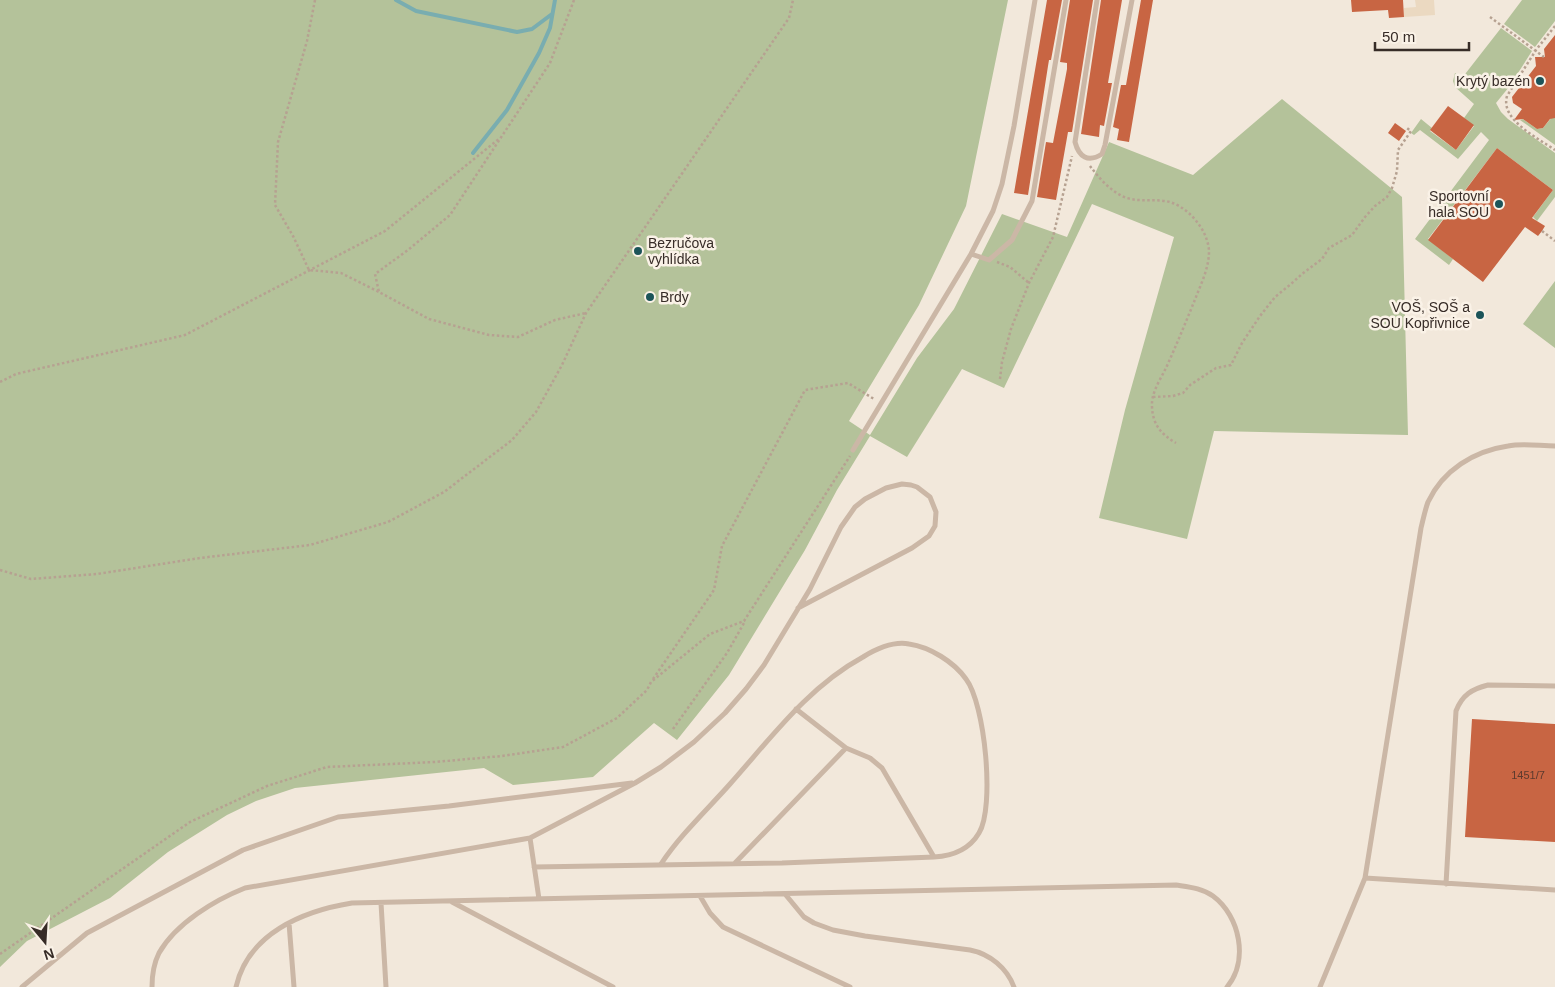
<svg xmlns="http://www.w3.org/2000/svg" width="1555" height="987" font-family="Arial,sans-serif">
<style>
.green{fill:#b4c29a}
.plaza{fill:#ebd9c1}
.lines{fill:none;stroke-linecap:round;stroke-linejoin:round}
.stream{stroke:#79adb0;stroke-width:4}
.building{fill:#c86543}
.path{stroke:#b6a191;stroke-width:2.5;stroke-dasharray:2.5 2.5;stroke-linecap:butt}
.service{stroke:#cbb7a6;stroke-width:5}
.poi-dot{fill:#1c5459;stroke:#faf2e7;stroke-width:2}
.labels{text-anchor:middle;dominant-baseline:central;stroke-width:5;stroke-linejoin:round;paint-order:stroke}
.number-label{font-size:11px;fill:#5b3a2e}
.poi-label{font-size:14px;fill:#372c27;stroke:#faf2e7;text-anchor:end}
</style>
<rect width="100%" height="100%" fill="#f2e8db"/>
<path class="green" d="M0,0H1008L966,206L919,305L849,421L870,435L917,358L954,309L1002,214L1067,237L1109,142L1193,175L1282,99L1402,197L1408,435L1214,431L1187,539L1099,518L1125,410L1174,237L1092,204L1004,388L962,369L907,457L870,436L837,490L805,550L729,675L677,740L654,723L593,777L513,785L484,768L295,788L256,801L227,815L168,852L110,898L27,941L0,967Z
M1522,0H1555V21L1535,47L1504,24Z
M1501,28L1532,51L1509,87L1496,103L1501,112L1508,119L1555,153V197L1537,221L1533,217L1553,190L1497,148L1428,239L1453,259L1449,265L1415,239L1489,140L1481,132L1458,159L1420,130L1414,135L1411,133L1421,119L1432,128L1430,131L1456,150L1474,126L1464,118L1474,104L1455,87L1453,81L1455,73L1462,78Z
M1552,117L1555,118V145L1520,120L1523,119L1537,129L1543,128Z
M1555,281V348L1523,324Z"/>
<path class="plaza" d="M1415,0H1434L1435,15L1404,17V8L1416,7Z"/>
<g class="lines">
<path class="stream" d="M396,0L416,11L517,32L532,29L552,14
M473,153L507,110L539,53L550,28L555,0"/>
</g>
<path class="building" d="M1047,0H1062L1051,60H1049L1048,66L1028,195L1014,193Z
M1070,0H1093L1072,132H1068L1056,200L1037,197L1046,142L1053,143L1067,69V63L1060,62Z
M1101,0H1122L1108,83H1112L1104,126L1100,125L1099,137L1081,134Z
M1141,0H1153L1129,142L1117,140L1119,129L1113,127L1121,85H1126Z
M1351,0H1403L1404,17L1389,18L1388,10L1352,12Z
M1555,35V118L1550,119L1543,128L1537,129L1523,119L1514,120L1522,109L1513,103L1512,97L1536,66L1535,57H1545L1544,49Z
M1448,106L1474,125L1456,150L1430,130Z
M1395,123L1406,131L1399,141L1388,133Z
M1497,148L1553,190L1532,218L1545,226L1542,231L1538,236L1525,227L1483,282L1428,240Z
M1472,719L1555,724V842L1465,837Z"/>
<g class="lines">
<path class="path" d="M315,0L307,41L278,142L275,205L293,236L309,270L341,273L379,292
M574,0L550,63L450,215L408,250L375,274L379,292L429,319L489,335L518,337L555,320L586,313
M1490,17L1544,57
M1555,26L1536,50L1507,96C1500,120 1538,138 1555,150
M1090,166C1099,178 1112,193 1127,198C1140,202 1152,199 1165,201C1186,204 1208,229 1209,251C1209,269 1200,286 1194,302C1185,324 1176,346 1166,368C1160,380 1151,393 1152,407C1153,425 1161,434 1176,443
M1542,231L1555,241
M997,262L1010,267L1029,283
M1000,379L1002,362L1011,329L1029,283L1053,237L1072,156
M0,382L16,374L185,335L385,231L500,138
M1153,397L1173,396L1183,393L1190,385L1216,368L1231,365L1242,343L1260,316L1275,297L1291,284L1302,274L1322,259L1329,248L1352,235L1365,217L1375,206L1387,197L1392,188L1397,171L1398,150L1411,131L1407,128
M0,570L31,579L97,574L200,558L310,545L388,522L444,492L512,440L536,412L562,365L586,313L789,18L793,0
M653,679L714,590L722,546L805,390L848,383L874,399
M673,729L727,653L744,623
M0,954L190,822L267,786L327,767L435,762L502,756L563,747L617,718L647,690L651,682L710,634L744,621L850,456"/>
<path class="service" d="M1097,0L1075,142C1079,157 1088,163 1102,154L1105,145L1132,0
M971,254L989,260L1012,240L1032,201L1066,0
M853,450L971,254L993,211L1002,184L1014,126L1035,0
M796,709L846,748L870,758L882,768L934,857
M530,838L539,899
M735,863L846,748
M534,867L782,863L934,857C952,856 969,850 979,833C995,807 985,704 966,679C954,662 930,647 909,644C893,641 876,649 863,657C808,687 771,738 730,784C707,810 680,835 661,864
M1365,878L1555,890
M1446,884L1456,711C1462,695 1472,689 1488,685L1555,686
M785,894L804,917L814,923L833,930L865,936L970,950C990,954 1007,968 1014,987
M700,896L710,913L723,927L850,987
M452,902L613,987
M381,903L386,987
M289,923L294,987
M22,987L87,933L243,850L338,817L449,806L632,783
M152,987C152,976 154,963 159,953C176,923 215,900 245,888L530,838L635,783L661,767L694,742L725,713L746,689L764,665L810,589L841,527L855,507L865,499L886,488L902,484L911,485L917,487L930,497L936,512L935,526L929,536L912,548L798,608
M236,987C248,934 302,911 352,903L1176,885C1189,887 1202,888 1213,896C1240,916 1249,961 1227,987
M1320,987L1365,878L1421,528C1423,520 1425,510 1428,502C1443,470 1474,451 1508,446C1523,443 1540,446 1555,446"/>
</g>
<g class="poi-dot">
<circle cx="1540" cy="81" r="5"/>
<circle cx="1499" cy="204" r="5"/>
<circle cx="638" cy="251" r="5"/>
<circle cx="650" cy="297" r="5"/>
<circle cx="1480" cy="315" r="5"/>
</g>
<g class="labels">
<g class="number-label">
<text x="1528" y="775">1451/7</text>
</g>
<g class="poi-label">
<text x="1530" y="81">Krytý bazén</text>
<text x="1489" y="196">Sportovní<tspan x="1489" dy="16">hala SOU</tspan></text>
<text x="648" y="243" text-anchor="start">Bezručova<tspan x="648" dy="16">vyhlídka</tspan></text>
<text x="660" y="297" text-anchor="start">Brdy</text>
<text x="1470" y="307">VOŠ, SOŠ a<tspan x="1470" dy="16">SOU Kopřivnice</tspan></text>
</g>
</g>
<g transform="translate(45 942) rotate(162)" stroke="#faf2e7" stroke-width="4" paint-order="stroke">
<path d="M0-4L9 19L0 12L-9 19Z" fill="#372c27"/>
<text y="-8" font-size="14" font-weight="bold" text-anchor="middle" fill="#372c27">N</text>
</g>
<path d="M1375 42v8h94v-8" fill="none" stroke="#372c27" stroke-width="2.5"/>
<text x="1382" y="42" font-size="15" fill="#372c27" stroke="#faf2e7" stroke-width="4" paint-order="stroke">50 m</text>
</svg>
